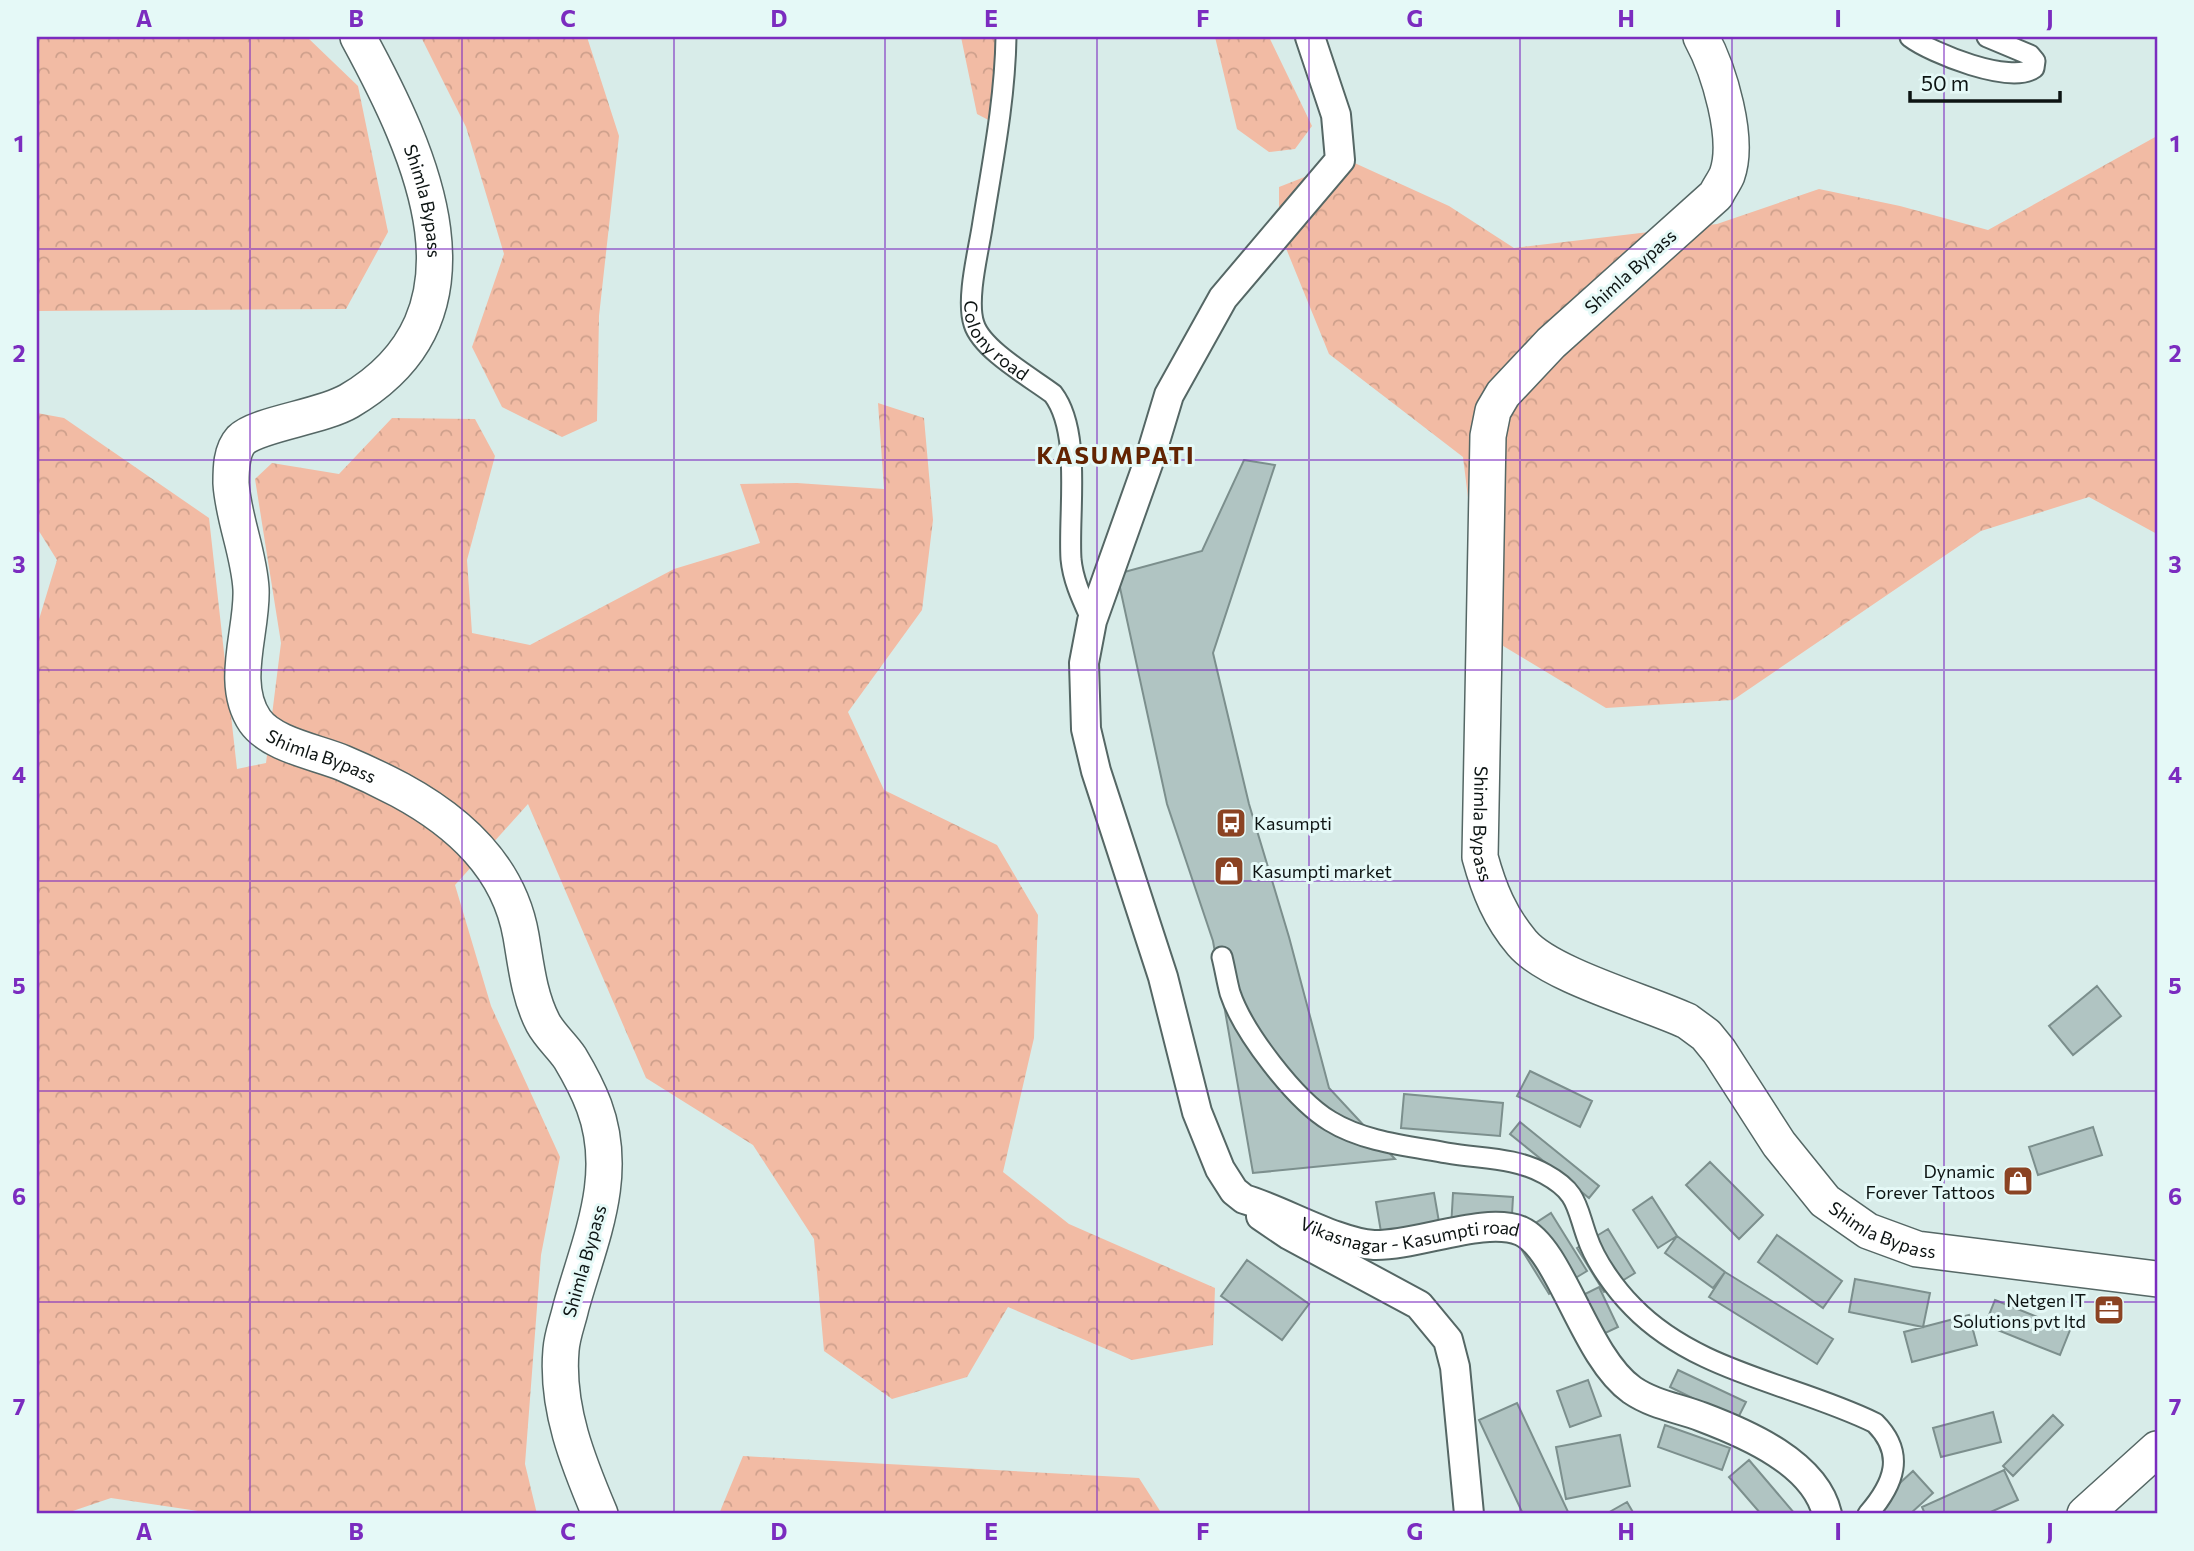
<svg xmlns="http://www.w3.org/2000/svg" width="2194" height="1551" font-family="Commissioner,sans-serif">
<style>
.forest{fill:url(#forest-crowns)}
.building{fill:#b0c4c2;stroke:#7c8f8d;stroke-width:2}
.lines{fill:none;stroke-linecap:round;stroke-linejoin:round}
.street-casing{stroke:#556765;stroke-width:23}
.secondary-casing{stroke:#556765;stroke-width:32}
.highway-casing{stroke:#556765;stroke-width:38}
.street{stroke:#fff;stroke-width:19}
.secondary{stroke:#fff;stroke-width:28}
.highway{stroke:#fff;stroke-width:35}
.grid{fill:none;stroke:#7b2cbf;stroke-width:2;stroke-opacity:0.55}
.labels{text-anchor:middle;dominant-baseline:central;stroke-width:6;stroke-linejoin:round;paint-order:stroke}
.street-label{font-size:18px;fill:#0d1413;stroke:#e5f9f7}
.poi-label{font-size:18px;fill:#0d1413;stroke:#e5f9f7;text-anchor:start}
.district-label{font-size:24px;font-weight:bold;letter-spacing:2px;fill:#632402;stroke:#e5f9f7}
.neatline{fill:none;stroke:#7b2cbf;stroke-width:2.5}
.grid-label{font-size:23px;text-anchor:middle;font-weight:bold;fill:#7b2cbf}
</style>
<defs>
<pattern id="forest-crowns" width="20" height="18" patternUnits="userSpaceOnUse" patternTransform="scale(1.75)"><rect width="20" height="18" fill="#f2bba4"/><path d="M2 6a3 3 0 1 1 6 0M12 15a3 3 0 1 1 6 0" fill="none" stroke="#cea08c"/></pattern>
</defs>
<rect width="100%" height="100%" fill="#d8ece9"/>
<path class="forest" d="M37,37H307L358,86L388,232L346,309L37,311Z
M421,37H587L619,136L599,316L597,421L562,437L502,407L472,347L504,254L466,127Z
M961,37H996L1000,94L996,124L977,114Z
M1215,37H1269L1312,126L1295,149L1269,152L1237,129Z
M2157,136V534L2089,497L1981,531L1733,700L1606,708L1485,635L1463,457L1329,354L1279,231V187L1348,160L1449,206L1514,248L1717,224L1819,189L1900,206L1988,230Z
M878,403L924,418L933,520L922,610L848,712L884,790L997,845L1038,915L1034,1038L1003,1172L1069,1224L1215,1288L1213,1345L1132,1360L1008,1307L967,1377L892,1399L824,1351L814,1239L753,1145L646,1078L528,804L455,885L491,1006L560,1157L541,1255L525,1464L537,1514H218L111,1498L64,1514H37V626L57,560L37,528V413L64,418L209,518L237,769L266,763L281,643L255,479L272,463L339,474L392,418L475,419L495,456L467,560L472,633L530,645L674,569L760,543L740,484L797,483L884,489Z
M743,1456L1139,1478L1162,1514H719Z"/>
<path class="building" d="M1244,460L1275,465L1213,653L1249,804L1289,937L1329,1088L1395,1159L1253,1173L1213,941L1167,804L1117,574L1202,551Z
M2097,986L2121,1016L2073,1055L2049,1026Z
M1530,1071L1592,1101L1580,1127L1517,1096Z
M1404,1094L1503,1103L1500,1136L1401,1128Z
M1520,1122L1599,1186L1589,1198L1510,1134Z
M2093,1127L2102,1155L2038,1175L2029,1147Z
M1710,1162L1763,1215L1739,1239L1686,1185Z
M1434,1193L1439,1222L1381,1232L1376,1202Z
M1453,1193L1513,1197L1511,1232L1451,1228Z
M1652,1197L1677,1236L1658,1248L1633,1210Z
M1551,1213L1587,1271L1549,1294L1514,1237Z
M1608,1229L1635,1273L1604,1292L1577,1248Z
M1777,1235L1842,1281L1823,1308L1758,1262Z
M1677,1236L1725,1272L1713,1288L1665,1253Z
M1247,1260L1309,1304L1282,1340L1221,1296Z
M1725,1272L1833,1339L1817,1364L1709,1297Z
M1855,1279L1930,1293L1923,1327L1849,1312Z
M1599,1287L1618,1327L1599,1336L1581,1296Z
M1995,1300L2070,1330L2060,1355L1985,1325Z
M1969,1315L1977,1345L1912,1362L1904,1332Z
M1678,1370L1746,1402L1737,1420L1670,1387Z
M1588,1380L1601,1416L1570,1427L1557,1391Z
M1517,1403L1569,1514H1523L1479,1420Z
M1993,1412L2001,1442L1941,1457L1933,1428Z
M2053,1415L2063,1425L2013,1476L2003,1466Z
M1665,1425L1730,1448L1722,1470L1658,1447Z
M1620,1435L1630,1486L1566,1499L1556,1447Z
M1749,1460L1795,1514H1761L1729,1477Z
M2004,1470L2018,1500L1986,1514H1925L1922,1507Z
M1913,1471L1933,1493L1910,1514H1866Z
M1627,1502L1634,1514H1606Z"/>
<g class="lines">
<g class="street-casing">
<g id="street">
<path id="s1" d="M1006,37C1005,101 992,165 982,228C978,253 966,300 974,324C982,350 1032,378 1053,394C1082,432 1068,512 1071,559C1073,581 1083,601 1092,621"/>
<path d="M1910,37C1931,53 2011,85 2034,68L2035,61L2030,55L1987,37"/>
<path d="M1222,957C1225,969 1227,982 1230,993C1243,1032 1295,1100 1330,1121C1364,1142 1409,1146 1447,1153C1481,1159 1515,1157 1545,1174C1578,1192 1576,1206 1587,1237C1595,1261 1615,1289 1633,1307C1697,1373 1796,1384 1875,1423C1906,1454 1894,1484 1868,1514"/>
</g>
</g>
<g class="secondary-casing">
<g id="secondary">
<path id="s2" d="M1310,37L1336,115L1340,160L1223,298L1169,395L1150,458L1092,621L1084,663L1086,729L1096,771L1163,977L1197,1112L1220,1169L1234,1191L1244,1199C1282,1210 1337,1243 1374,1245C1417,1246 1485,1216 1521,1231C1561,1249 1584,1356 1632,1390C1654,1405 1679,1408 1702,1417C1747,1434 1815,1463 1827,1514"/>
<path d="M1261,1216L1289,1235L1419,1305L1448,1340L1455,1367L1469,1514"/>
</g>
</g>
<g class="highway-casing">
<g id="highway">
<path id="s3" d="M358,37C421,153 497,314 349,401C322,417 257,424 241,440C231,451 231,469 231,483C233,518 249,553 251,589C253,630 229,683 255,721C272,745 317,752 343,763C362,771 381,780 400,790C459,822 509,867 521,936C526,965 529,996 543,1023C550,1036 562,1046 570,1058C579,1073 588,1090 594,1106C620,1176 590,1239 571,1307C568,1321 562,1335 561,1350C556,1408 578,1462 600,1514"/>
<path id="s4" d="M1701,37C1719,70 1740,139 1727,175C1724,182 1719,188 1716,195L1551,343L1503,394L1493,411L1488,436L1480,857C1489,890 1500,917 1522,943C1549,975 1646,1002 1687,1021L1706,1035L1719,1051L1779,1144L1825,1201L1868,1231L1917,1249L2157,1279"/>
<path d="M2085,1514L2157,1449"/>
</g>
</g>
<use href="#street" class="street"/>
<use href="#secondary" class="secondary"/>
<use href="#highway" class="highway"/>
</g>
<path class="grid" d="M250,37V1514M462,37V1514M674,37V1514M885,37V1514M1097,37V1514M1309,37V1514M1520,37V1514M1732,37V1514M1944,37V1514M37,249H2157M37,460H2157M37,670H2157M37,881H2157M37,1091H2157M37,1302H2157"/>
<defs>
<g id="bus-square" transform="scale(1.575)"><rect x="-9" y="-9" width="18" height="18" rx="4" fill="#8b4323" stroke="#e5f9f7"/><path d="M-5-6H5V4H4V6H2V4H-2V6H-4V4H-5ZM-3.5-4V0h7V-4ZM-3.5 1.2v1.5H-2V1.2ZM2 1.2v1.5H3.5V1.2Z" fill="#fff"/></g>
<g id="shop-square" transform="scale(1.575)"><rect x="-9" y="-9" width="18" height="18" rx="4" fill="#8b4323" stroke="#e5f9f7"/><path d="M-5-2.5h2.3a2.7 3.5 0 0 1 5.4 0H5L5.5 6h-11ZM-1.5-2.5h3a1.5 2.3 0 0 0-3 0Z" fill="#fff"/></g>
<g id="office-square" transform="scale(1.575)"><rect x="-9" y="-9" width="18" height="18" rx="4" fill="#8b4323" stroke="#e5f9f7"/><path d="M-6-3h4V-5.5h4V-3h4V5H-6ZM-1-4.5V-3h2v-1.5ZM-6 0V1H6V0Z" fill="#fff"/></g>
</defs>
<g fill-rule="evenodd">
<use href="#bus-square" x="1231" y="823"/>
<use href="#shop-square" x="1229" y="871"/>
<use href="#shop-square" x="2018" y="1181"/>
<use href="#office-square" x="2109" y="1310"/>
</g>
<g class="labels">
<g class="street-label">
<text stroke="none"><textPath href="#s3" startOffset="178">Shimla Bypass</textPath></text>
<text transform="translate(1630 271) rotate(-42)">Shimla Bypass</text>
<text stroke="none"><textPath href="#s1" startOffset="315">Colony road</textPath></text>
<text stroke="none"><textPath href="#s3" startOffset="891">Shimla Bypass</textPath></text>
<text stroke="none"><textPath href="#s4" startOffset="891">Shimla Bypass</textPath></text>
<text stroke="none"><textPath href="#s2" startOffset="1440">Vikasnagar - Kasumpti road</textPath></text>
<text stroke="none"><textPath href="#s4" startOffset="1498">Shimla Bypass</textPath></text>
<text transform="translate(584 1261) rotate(-74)">Shimla Bypass</text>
</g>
<g class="poi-label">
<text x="1254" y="823">Kasumpti</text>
<text x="1252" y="871">Kasumpti market</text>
<text x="1995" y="1171" text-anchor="end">Dynamic<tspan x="1995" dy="21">Forever Tattoos</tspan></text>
<text x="2086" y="1300" text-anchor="end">Netgen IT<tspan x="2086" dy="21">Solutions pvt ltd</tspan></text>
</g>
<g class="district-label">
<text x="1116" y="454">KASUMPATI</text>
</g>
</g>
<rect width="2194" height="1551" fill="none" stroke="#e5f9f7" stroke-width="77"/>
<path d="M1910 91v10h150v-10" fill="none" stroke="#0d1413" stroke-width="3.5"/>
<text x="1921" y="91" font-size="21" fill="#0d1413" stroke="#e5f9f7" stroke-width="5" paint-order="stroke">50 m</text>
<rect x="38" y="38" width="2118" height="1474" class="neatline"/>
<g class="grid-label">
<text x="144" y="27">A</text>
<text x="356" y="27">B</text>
<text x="568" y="27">C</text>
<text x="779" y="27">D</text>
<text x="991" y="27">E</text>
<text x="1203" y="27">F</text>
<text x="1415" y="27">G</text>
<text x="1626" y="27">H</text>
<text x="1838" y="27">I</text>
<text x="2050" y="27">J</text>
<text x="19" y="152">1</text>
<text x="2175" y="152">1</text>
<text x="19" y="362">2</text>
<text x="2175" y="362">2</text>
<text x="19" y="573">3</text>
<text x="2175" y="573">3</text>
<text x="19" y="783">4</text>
<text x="2175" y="783">4</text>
<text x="19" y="994">5</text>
<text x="2175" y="994">5</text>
<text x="19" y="1205">6</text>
<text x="2175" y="1205">6</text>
<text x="19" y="1415">7</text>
<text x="2175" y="1415">7</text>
<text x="144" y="1540">A</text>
<text x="356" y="1540">B</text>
<text x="568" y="1540">C</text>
<text x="779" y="1540">D</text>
<text x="991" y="1540">E</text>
<text x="1203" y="1540">F</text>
<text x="1415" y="1540">G</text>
<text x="1626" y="1540">H</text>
<text x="1838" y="1540">I</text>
<text x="2050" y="1540">J</text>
</g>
</svg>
